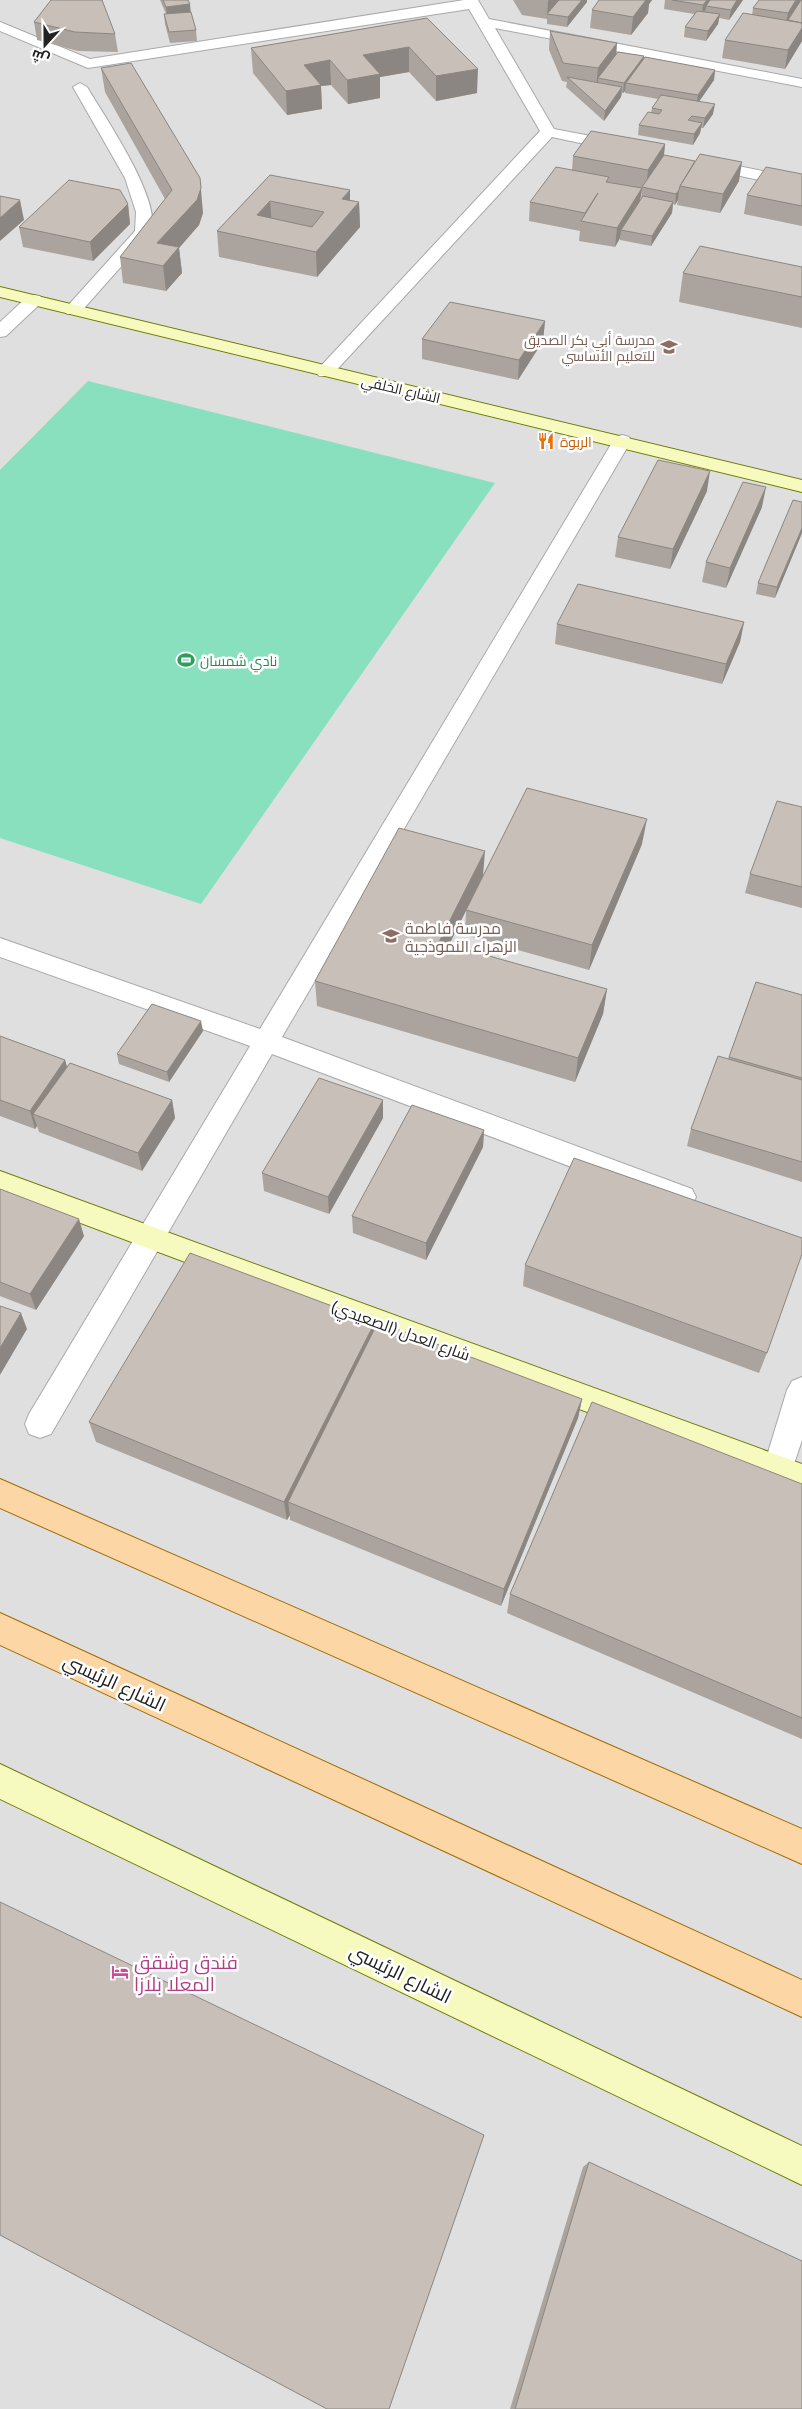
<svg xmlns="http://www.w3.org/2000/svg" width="802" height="2409" font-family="Lato,Cairo,sans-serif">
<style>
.residential{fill:#e0dfdf}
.pitch{fill:#88e0be}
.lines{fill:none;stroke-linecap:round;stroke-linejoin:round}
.lane-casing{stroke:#a9a9a9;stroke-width:2}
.street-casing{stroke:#a9a9a9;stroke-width:2}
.secondary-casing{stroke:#707d05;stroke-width:2}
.primary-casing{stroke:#a06b00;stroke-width:2}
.lane{fill:#fff;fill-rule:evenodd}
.street{fill:#fff;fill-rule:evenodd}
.secondary{fill:#f7fabf;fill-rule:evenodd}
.primary{fill:#fcd6a4;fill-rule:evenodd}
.wall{fill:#aba49e;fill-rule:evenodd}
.shaded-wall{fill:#8b8681}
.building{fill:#c7bfb8;stroke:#8b8681;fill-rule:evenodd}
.labels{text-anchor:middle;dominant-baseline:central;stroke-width:5;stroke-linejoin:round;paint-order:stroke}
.far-education-label{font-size:14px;fill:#785e54;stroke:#fff;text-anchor:end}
.far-street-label{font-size:14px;fill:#222;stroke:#fff}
.far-food-label{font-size:14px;fill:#c56008;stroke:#fff;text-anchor:start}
.far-leisure-label{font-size:14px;fill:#27864d;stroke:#fff;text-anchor:start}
.education-label{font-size:16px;fill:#785e54;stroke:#fff;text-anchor:start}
.street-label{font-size:16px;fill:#222;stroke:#fff}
.near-street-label{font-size:19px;fill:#222;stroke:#fff}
.near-hotel-label{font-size:19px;fill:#b23c85;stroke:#fff;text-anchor:start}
</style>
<rect width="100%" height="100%" fill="#f2efe9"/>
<path class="residential" d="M0,0H802V2409H0Z"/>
<path class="pitch" d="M88,381L495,483L201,904L0,838V470Z"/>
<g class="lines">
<g class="lane-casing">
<path id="lane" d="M80,83L87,87C103,114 168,208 149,235L79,314H67L64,310L135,231L136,212L125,178L73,87Z"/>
</g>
<g class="street-casing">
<path id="street" d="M464,0H478L489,19L802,79V87L495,28L554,129L622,142L630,147L622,152L552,137L331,376H319L316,372L319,368L540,131L469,9L88,68L0,31V22L90,59Z
M704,159L802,179V189L698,167L696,164Z
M34,295L40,296L43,300L40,304L6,336L0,337V322L28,296Z
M622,435L629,437L631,441L282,1037L692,1189L696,1197L692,1205L682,1208L672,1205L272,1054L51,1434L40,1438L29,1434L25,1424L29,1414L250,1046L0,957V938L260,1029L613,441L615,437Z
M802,1377V1440L789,1479L778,1483L767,1479L763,1469L787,1390L792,1381Z"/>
</g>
<g class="secondary-casing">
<path id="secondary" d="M0,287L802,480V492L0,297Z
M0,1171L802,1464V1492L0,1193Z
M0,1764L802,2146V2185L0,1799Z"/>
</g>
<g class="primary-casing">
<path id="primary" d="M0,1479L802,1829V1864L0,1508Z
M0,1613L802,1980V2017L0,1645Z"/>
</g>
<use href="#lane" class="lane"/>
<use href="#street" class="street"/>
<use href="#secondary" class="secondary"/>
<use href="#primary" class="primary"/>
</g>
<path class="wall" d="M160,0H188L190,12L196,30L197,41L170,43L165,24L164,14H166Z
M513,0H587V2L567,27L547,24V19L522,15Z
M599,0H652L649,4L648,13L631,35L590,28L592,10Z
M665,0H743L729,20L719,18L718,24L706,41L684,37L685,27L694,14L664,9Z
M802,0V41L785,69L722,58L725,40L752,15L753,8Z
M427,18L477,93L436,101L409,72L380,77V98L348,104L331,85L321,86L322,109L287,115L253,73L251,48Z
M34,22L115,34L118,52L78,51L37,40Z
M550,31L616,55L644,56L643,59L715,70L714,80L699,101L713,114L703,128H701L700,133L693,145L638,135L639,125L651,112L652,108L658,99L625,93V91L623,93H622L621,97L604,121L566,87L567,82L562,81L549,50Z
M101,68L203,213L199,225L179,248L182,273L166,291L123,283L120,257L165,199L105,92Z
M665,144L664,155L739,181L720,213L677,205L678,200L675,205L673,204L672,213L651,246L620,240V238L615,247L579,241L580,231L529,221L530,202L572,170L573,156ZM608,182L642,188L641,198H642L640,200L642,188Z
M802,174V226L744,214L747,195Z
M270,175L350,200L359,202L360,227L317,277L219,257L217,231Z
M128,204L130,224L93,261L23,247L19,227Z
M802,267V328L679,302L683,273Z
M545,321L543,341L518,380L422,359V339Z
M707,491L670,569L615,557L618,537Z
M802,502V533L775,598L756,594L758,583Z
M762,507L726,588L702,582L706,562Z
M744,622L740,642L722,684L555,644L557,624Z
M802,807V908L745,893L750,874Z
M642,844L589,970L465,935L466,911L449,945L607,989L603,1014L575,1082L317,1006L315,981L483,875Z
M756,982L802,995V1182L687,1146L691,1129L728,1059Z
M203,1031L169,1082L119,1064L117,1054Z
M0,1036L65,1060L67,1067L172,1100L175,1118L142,1171L39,1132L37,1126L35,1129L0,1116Z
M383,1100V1118L329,1214L264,1191L262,1173Z
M484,1130L483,1147L426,1260L353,1233L352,1216Z
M0,1189L84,1236L36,1310L0,1296Z
M525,1265L767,1353L759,1373L523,1286Z
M375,1328L582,1399L578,1418L501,1606L290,1520V1515L287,1520L96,1442L89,1422Z
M802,1484V1739L507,1613L510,1594Z
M589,2162L802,2409H510L583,2167Z"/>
<path class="shaded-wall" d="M549,0H563L547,14V20L548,1Z
M582,0H587V2L567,27L568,17Z
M646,0H652L649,4L648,13L631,35L633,17Z
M707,0H712L706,6V9L702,15L703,5Z
M737,0H743L729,20L731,10Z
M796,0H802L784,32L788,13Z
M190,4L191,14L167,17L166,7Z
M720,14L718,24L706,41L708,31Z
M802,28V41L785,69L788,50Z
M617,43L616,61L598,78V85L596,87L598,68Z
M409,47V72L380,77V98L348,104L347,80L363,55Z
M644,56L643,67L626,83L625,91L623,93L624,83Z
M330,60L331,85L321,86L322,109L287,115L286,91L304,65Z
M478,69L477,93L436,101V76Z
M715,70L714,80L696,106L698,95Z
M622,87L621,97L604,121L605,111Z
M715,104L713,114L703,128L705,118Z
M702,123L700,133L693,145L694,134Z
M665,144L663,163L646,189L648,170Z
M742,162L739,181L720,213L723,194Z
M200,178L203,213L199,225L179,248L182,273L166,291L163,266L157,243Z
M642,188L639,208L621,230L620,238L615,247L617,228Z
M350,190V212L359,202L360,227L317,277L316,252L342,199Z
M679,190L678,200L675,205L676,194Z
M20,200L24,220L0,241V218Z
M270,201L272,226L259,241L257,215Z
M673,202L672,213L651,246L652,236Z
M128,204L130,224L93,261L90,242Z
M545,321L543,341L518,380L519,360Z
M710,471L707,491L670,569L673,549Z
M766,487L762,507L726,588L730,568Z
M802,528V533L775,598L777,587Z
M744,622L740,642L722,684L726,664Z
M647,819L642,844L589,970L592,945Z
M485,851L483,876L438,967L439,942Z
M607,989L603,1014L575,1082L578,1058Z
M201,1021L203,1031L169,1082L167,1072Z
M65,1060L70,1078L33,1114L37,1126L35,1129L30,1111Z
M172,1100L175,1118L142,1171L138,1153Z
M383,1100V1118L329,1214L328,1197Z
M484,1130L483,1147L426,1260V1243Z
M79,1219L84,1236L36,1310L30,1294Z
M21,1313L27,1329L0,1375V1348Z
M375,1322L376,1342L288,1502L290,1515L287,1520L284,1502Z
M582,1399L578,1418L501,1606L504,1589Z"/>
<path class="building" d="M51,0H102L115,34L75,32L34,22Z
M163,0H188L190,4L166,7Z
M559,0H582L568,17L547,14Z
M599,0H646L633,17L592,10Z
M672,0H707L703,5Z
M710,0H737L731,10L706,6Z
M759,0H796L788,13L753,8Z
M801,0H802V23L788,20Z
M697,11L720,14L708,31L685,27Z
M191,12L196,30L169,32L164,14Z
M743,13L802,23V28L788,50L725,40Z
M427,18L478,69L436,76L409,47L363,55L380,74L347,80L330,60L304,65L321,85L286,91L251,48Z
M550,31L617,43L598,68L563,63Z
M618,52L644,56L624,83L598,78Z
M645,57L715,70L698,95L626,83Z
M131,63L200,178L201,188L197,200L157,243L179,247L163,266L120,257L172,190L101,68Z
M567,77L622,87L605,111Z
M661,95L715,104L705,118L692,116L688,120L702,123L694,134L639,125L648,112L659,114L662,110L652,108Z
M591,131L665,144L648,170L573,156Z
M700,154L742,162L723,194L680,186Z
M664,155L695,161L680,186L679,190L676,194L642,187Z
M556,167L609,177L606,182L642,188L617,228L581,221L598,193L585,213L530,202Z
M766,167L802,174V206L747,195Z
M270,175L350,190L342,199L359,202L316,252L217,231ZM270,201L324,212L312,227L257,215Z
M69,180L120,190L128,204L90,242L19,227Z
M0,196L20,200L0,218Z
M643,196L673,202L652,236L621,230Z
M700,246L802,267V297L683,273Z
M450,302L545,321L519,360L422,339Z
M658,460L710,471L673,549L618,537Z
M743,482L766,487L730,568L706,562Z
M793,500L802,502V528L777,587L758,583Z
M578,584L744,622L726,664L557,624Z
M527,788L647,819L592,945L466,910Z
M777,801L802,807V887L750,874Z
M399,828L485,851L439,942L607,989L578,1058L315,981Z
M756,982L802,995V1078L729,1057Z
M152,1004L201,1021L167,1072L117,1054Z
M0,1036L65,1060L30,1111L0,1100Z
M718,1056L802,1080V1162L691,1129Z
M70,1063L172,1100L138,1153L33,1114Z
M319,1078L383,1100L328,1197L262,1173Z
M412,1105L484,1130L426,1243L352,1216Z
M574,1158L802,1238V1254L767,1353L525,1265Z
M0,1189L79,1219L30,1294L0,1282Z
M190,1253L375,1322L284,1502L89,1422Z
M0,1306L21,1313L0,1348Z
M378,1322L582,1399L504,1589L288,1502Z
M592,1402L802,1484V1718L510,1594Z
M0,1902L484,2135L389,2409H327L0,2235Z
M589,2162L802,2261V2409H515Z"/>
<defs>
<g id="school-bare" transform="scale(1.35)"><path d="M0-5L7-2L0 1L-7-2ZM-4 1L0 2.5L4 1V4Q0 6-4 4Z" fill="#8d6e63" stroke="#fff" stroke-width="2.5" paint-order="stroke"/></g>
<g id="restaurant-bare" transform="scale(1.35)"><path d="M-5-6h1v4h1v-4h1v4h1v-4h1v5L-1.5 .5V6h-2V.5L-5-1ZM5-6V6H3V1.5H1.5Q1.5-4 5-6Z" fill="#e8710a" stroke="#fff" stroke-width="2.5" paint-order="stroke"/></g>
<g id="stadium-bare" transform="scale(1.35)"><path d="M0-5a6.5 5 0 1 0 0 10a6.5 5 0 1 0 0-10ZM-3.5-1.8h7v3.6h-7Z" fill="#2e9e5b" stroke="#fff" stroke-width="2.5" paint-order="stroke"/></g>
<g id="hotel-bare" transform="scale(1.35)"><path d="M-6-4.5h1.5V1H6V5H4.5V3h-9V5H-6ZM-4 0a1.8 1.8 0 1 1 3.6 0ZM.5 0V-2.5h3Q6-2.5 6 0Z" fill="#d1479c" stroke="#fff" stroke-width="2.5" paint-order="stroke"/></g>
</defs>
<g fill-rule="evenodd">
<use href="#school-bare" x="669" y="347"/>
<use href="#restaurant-bare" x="546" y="441"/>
<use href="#stadium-bare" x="186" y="660"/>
<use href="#school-bare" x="391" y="936"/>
<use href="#hotel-bare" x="120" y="1972"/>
</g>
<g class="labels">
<g class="far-education-label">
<text x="655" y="339">مدرسة أبي بكر الصديق<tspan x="655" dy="16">للتعليم الأساسي</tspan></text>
</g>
<g class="far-street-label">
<text transform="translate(401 389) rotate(13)">الشارع الخلفي</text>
</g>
<g class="far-food-label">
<text x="560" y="441">الربوة</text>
</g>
<g class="far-leisure-label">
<text x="200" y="660">نادي شمسان</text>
</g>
<g class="education-label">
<text x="405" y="927">مدرسة فاطمة<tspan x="405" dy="18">الزهراء النموذجية</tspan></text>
</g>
<g class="street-label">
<text transform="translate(401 1330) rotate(20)">شارع العدل (الصعيدي)</text>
</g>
<g class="near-street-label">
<text transform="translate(115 1682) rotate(25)">الشارع الرئيسي</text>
<text transform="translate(401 1973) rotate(26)">الشارع الرئيسي</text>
</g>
<g class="near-hotel-label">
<text x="134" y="1961">فندق وشقق<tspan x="134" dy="22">المعلا بلازا</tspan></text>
</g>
</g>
<g transform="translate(45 45) rotate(201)" stroke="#ffffff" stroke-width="4" paint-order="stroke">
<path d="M0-4L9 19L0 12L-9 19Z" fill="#222222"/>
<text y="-8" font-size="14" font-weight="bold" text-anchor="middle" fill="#222222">ش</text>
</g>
</svg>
